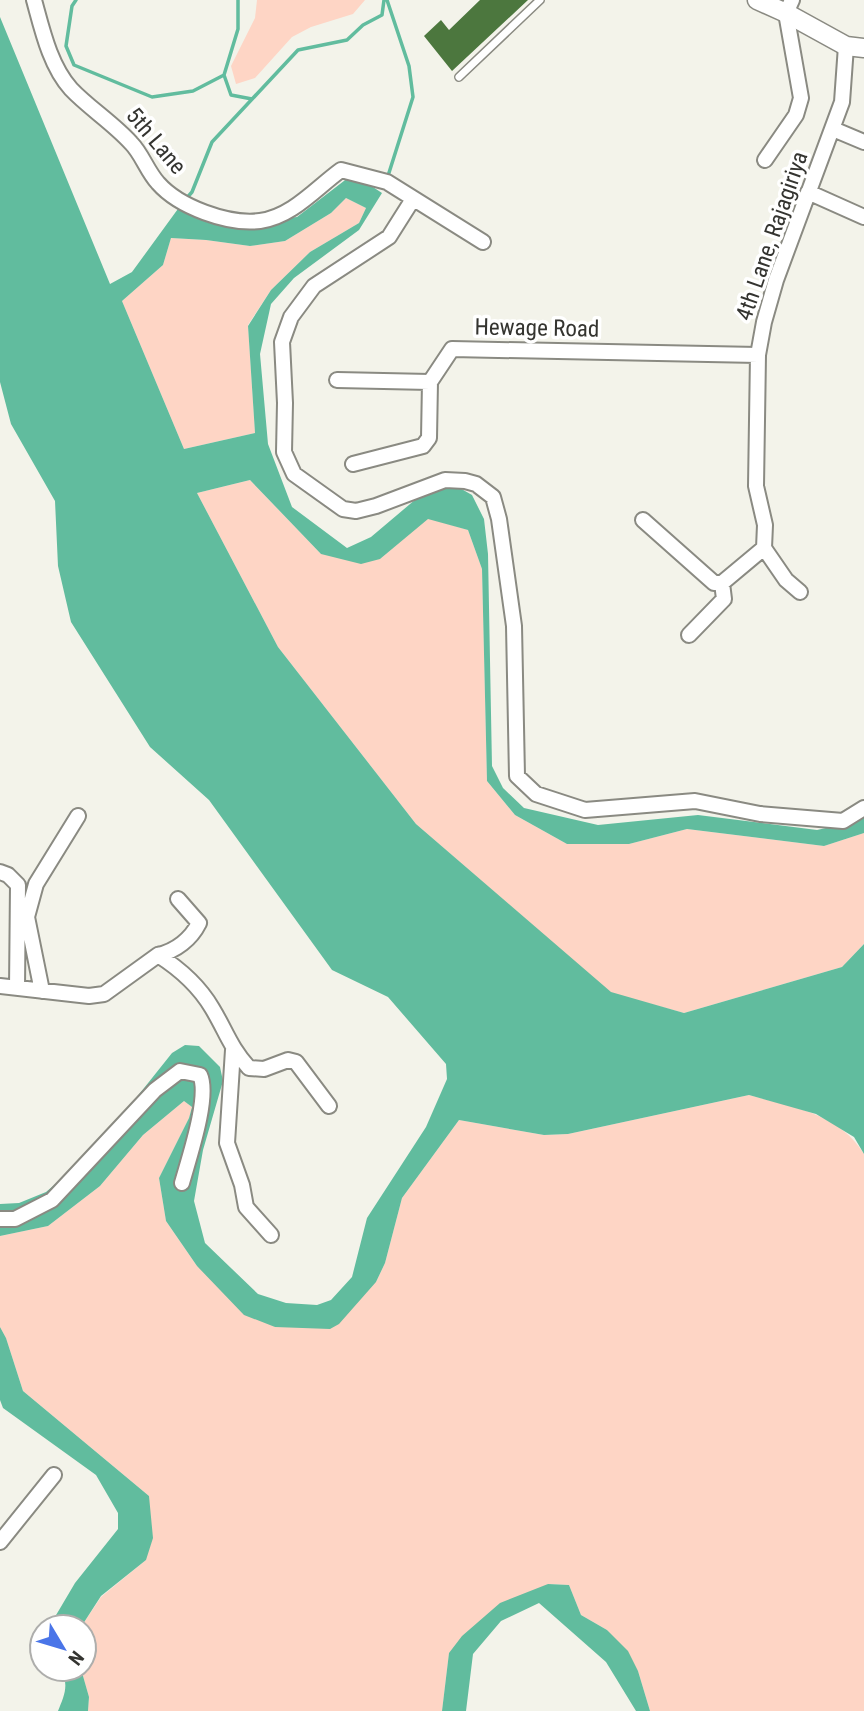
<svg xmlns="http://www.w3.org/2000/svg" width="864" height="1711" font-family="'Roboto Condensed',sans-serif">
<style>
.green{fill:#fed5c5}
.water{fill:#61bc9e;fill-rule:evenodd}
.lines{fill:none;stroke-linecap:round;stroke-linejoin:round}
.stream{stroke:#61bc9e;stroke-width:3.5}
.building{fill:#4c773e}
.service-casing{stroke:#8a8a82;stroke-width:10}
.minor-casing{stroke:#8a8a82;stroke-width:18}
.tertiary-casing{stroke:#8a8a82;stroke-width:21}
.service{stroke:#fff;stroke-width:7}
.minor{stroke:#fff;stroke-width:14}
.tertiary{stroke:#fff;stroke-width:18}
.labels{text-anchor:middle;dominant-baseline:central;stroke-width:7;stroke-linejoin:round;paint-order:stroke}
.street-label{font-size:23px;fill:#343430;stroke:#fff}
</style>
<rect width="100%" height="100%" fill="#f3f3ea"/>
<path class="green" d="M257,0H365L353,14L311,27L292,37L255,78L236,84L231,66L255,18Z
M346,198L366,208L359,223L310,252L271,290L248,325L255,433L184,449L122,301L163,265L171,238L206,240L250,246L285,241L331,213Z
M250,480L321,554L380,559L428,518L468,530L482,569L487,781L515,815L567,844H629L687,829L824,846L864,833V944L842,967L684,1013L611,993L416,824L278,647L197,493Z
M749,1095C792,1107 839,1113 864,1154V1711H650L638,1671L607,1630L581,1615L569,1585L548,1584L449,1653L442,1711H88L89,1697L81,1669H84V1627H81L101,1597L146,1560L149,1496L23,1391L6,1338L0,1327V1236L48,1226L100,1186L143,1135L184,1101L192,1107L189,1118L159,1178L166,1221L197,1266L275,1327L376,1282L385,1263L402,1198L459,1120L544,1135L568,1134Z"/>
<path class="water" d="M0,17L110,284L132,272L183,202L256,221L297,217L353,174L382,193L359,230L294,278L271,304L260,354L268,444L292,507L347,548L371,537L429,488L458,487L472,495L484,519L488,554L492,766L503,788L524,808L598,825L698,815L817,830L857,821L864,816V833L824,846L687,829L629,844H567L515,815L487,781L482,569L468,530L428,519L380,559L361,564L321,554L250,480L197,493L278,647L416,824L611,992L684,1013L842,967L864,944V1154L854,1137L816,1114L749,1095L568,1134L544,1135L459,1120L402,1198L385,1263L376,1282L339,1324L330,1329L275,1327L244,1315L197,1266L166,1221L159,1178L189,1118L192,1107L184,1101L143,1135L100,1186L48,1226L0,1236V1204L19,1203L46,1192L93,1152L172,1053L185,1045L199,1046L220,1067L223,1081L203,1150L194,1201L205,1243L258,1294L286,1303L317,1305L331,1300L352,1277L367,1218L426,1127L447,1079L446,1064L388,997L332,970L209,800L150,747L71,622L58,566L55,501L11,424L0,382ZM346,198L366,208L359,223L310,252L271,290L248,326L255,433L184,449L122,301L163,265L171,238L206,240L250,246L285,241L331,213Z
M0,1327L6,1338L23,1391L149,1496L153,1538L146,1560L101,1596L81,1627H49L75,1583L118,1529V1513L96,1475L3,1408L0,1400Z
M548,1584L569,1585L581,1615L607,1630L628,1651L638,1671L650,1711H636L606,1662L539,1603L501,1621L473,1654L466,1711H442L449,1653L462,1636L500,1603Z
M60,1669H81L89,1697L88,1711H58C64,1696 70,1684 60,1669Z"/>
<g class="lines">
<path class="stream" d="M76,0L72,6L66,46L74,65L152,97L193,91L224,75
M238,0V29L224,75L231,95L252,99
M387,0L409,66L413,97L387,179
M185,200L192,192L212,142L298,50L347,40L363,25L382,15L384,0"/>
</g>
<path class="building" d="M480,0H528L452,71L424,36L441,20L449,30Z"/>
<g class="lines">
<g class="service-casing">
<path id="service" d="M459,77L540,0"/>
</g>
<g class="minor-casing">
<path id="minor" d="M34,0C42,29 50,66 71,89C89,108 113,123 131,143C142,154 147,171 158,183C179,207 228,225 260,221C292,217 316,188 341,170L387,182L483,242
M833,129L864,142
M765,160L796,115L801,98L786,13L792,0
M808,192L864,217
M413,199L389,237L314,286L291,317L282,342L285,403L284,452L294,474L343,509L356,511L376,506L445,480L465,481L476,484L493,497L499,519L514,626L517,776L536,794L585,810L695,801L760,814L843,821L864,808
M337,380L430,382
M353,464L423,446L429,438L430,382L452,349L758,355
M643,520L714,583H722L764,548L765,525L756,486L758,355L764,322L776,280L842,102L846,46
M764,548L786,580L800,592
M689,635L724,599L722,583
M0,872L8,875L18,885L17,988
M158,955C176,951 191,939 199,923L178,899
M0,986L89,996L104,994L158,955C180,969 199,986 212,1008C226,1031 230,1047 249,1068L264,1069L288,1060L296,1062L329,1106
M42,991L27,917L36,884L78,816
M233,1050L227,1143L242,1185L246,1207L271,1235
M0,1219H15L52,1200L155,1090L180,1071L200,1075C210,1096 189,1158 182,1183
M0,1542L54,1475"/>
</g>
<g class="tertiary-casing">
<path id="tertiary" d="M757,0L786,13L846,46L864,48"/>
</g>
<use href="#service" class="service"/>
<use href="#minor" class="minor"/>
<use href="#tertiary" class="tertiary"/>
</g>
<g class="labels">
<g class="street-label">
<text transform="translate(156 141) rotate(50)">5th Lane</text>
<text transform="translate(772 236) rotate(-71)">4th Lane, Rajagiriya</text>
<text transform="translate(537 328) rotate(1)">Hewage Road</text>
</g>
</g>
<g transform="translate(63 1648) rotate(128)"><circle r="33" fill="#ffffff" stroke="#aeaeac" stroke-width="2"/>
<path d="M0-5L12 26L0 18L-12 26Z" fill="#4a75e8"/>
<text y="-10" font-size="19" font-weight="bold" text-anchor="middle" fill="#343430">N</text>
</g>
</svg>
